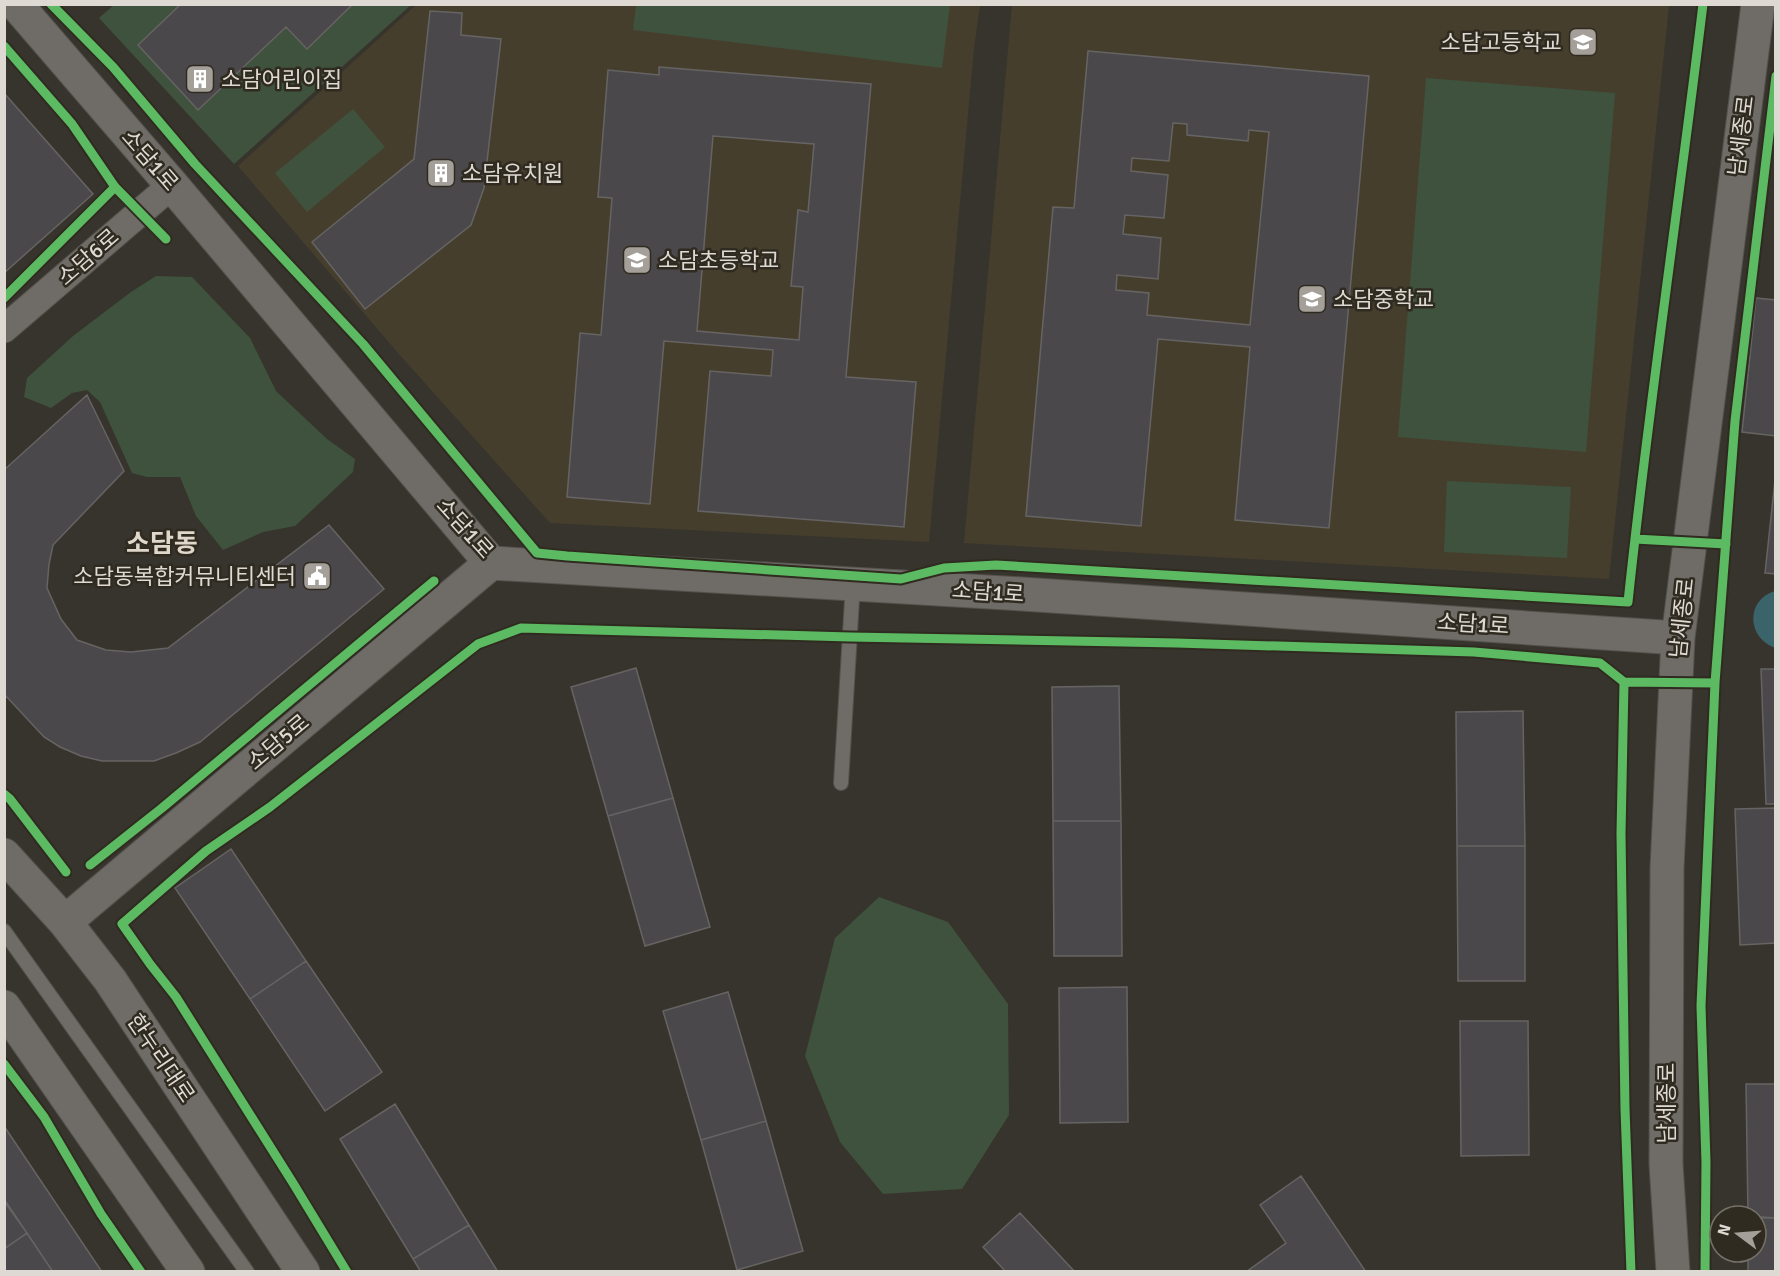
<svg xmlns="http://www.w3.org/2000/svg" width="1780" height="1276" font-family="Signika,'Noto Sans KR',sans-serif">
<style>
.built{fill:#463e2d}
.green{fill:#3f523d}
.water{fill:#3a636a}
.building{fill:#4b484b;stroke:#666463;stroke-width:1.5;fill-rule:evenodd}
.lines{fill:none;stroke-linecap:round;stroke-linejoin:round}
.service-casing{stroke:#54514c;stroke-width:16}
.minor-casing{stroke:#54514c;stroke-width:29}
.tertiary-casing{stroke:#54514c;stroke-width:35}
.service{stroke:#6f6b67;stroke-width:14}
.minor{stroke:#6f6b67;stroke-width:27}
.tertiary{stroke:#6f6b67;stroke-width:33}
.cycleway-casing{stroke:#302b20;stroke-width:13}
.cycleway{stroke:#5cba63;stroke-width:9}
.labels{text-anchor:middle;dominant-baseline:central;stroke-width:5;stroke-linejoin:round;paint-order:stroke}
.poi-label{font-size:22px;fill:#dedad3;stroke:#302b20;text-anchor:start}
.street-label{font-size:22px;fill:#dedad3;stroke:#302b20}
.quarter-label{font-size:26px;font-weight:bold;fill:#dfd7c9;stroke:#302b20}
</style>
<rect width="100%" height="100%" fill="#37342d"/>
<path class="built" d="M416,5H980L974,48L929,542L550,523L398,353L238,166Z
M1012,5H1669L1609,579L964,543Z"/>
<path class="green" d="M115,4L411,5L234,164L99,18Z
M636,5V4L950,5L942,68L633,30Z
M1426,78L1615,93L1586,452L1398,437Z
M353,109L385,147L307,212L275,173Z
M156,276L192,277L250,338L276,391L327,439L355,459L353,472L295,526L263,532L223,550L196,516L180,477H147L132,473L100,402L87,390L72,393L51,408L24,397L27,378L73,336L131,292Z
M1447,481L1571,487L1567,558L1444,552Z
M879,897L948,922L1008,1004L1009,1115L962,1189L883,1194L840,1142L805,1056L835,938Z"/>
<path class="water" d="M1775,591H1776L1775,648C1747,638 1745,600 1775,591Z"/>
<path class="building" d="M181,4H353L307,49L286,27L198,110L138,45Z
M430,11L462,13L461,35L501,39L484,188L471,225L365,309L312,242L414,159Z
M1088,51L1369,76L1329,528L1235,520L1250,347L1158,339L1141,526L1026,516L1053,207L1074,208ZM1173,123L1187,124V135L1248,141L1249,130L1269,132L1250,325L1147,315L1149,293L1116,290L1117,275L1158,279L1161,238L1123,234L1125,215L1164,218L1168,175L1131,171L1132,158L1169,161Z
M659,67L871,84L846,377L916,382L904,527L698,511L710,371L771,376L773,350L664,341L650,504L567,497L580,333L601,335L612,198L598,197L608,70L659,75ZM713,136L814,144L808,212L798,210L791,286L803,287L799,340L697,331Z
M4,93L93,194L4,273Z
M1756,298L1776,300V436L1742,432Z
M87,395L124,471L53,545L49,564L47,588L61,619L77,640L106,650L131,652L168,648L329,525L384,589L200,742L176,753L154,761H102L81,756L60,747L44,737L4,694V470Z
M1776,471V574L1765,573Z
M636,668L673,798L608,816L571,687Z
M1761,669H1776V804H1766Z
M1119,686L1121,821H1053L1052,687Z
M1523,711L1525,846H1457L1456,712Z
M673,798L710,927L645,946L608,816Z
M1776,808V943L1740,945L1735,809Z
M1053,821H1121L1122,956H1054Z
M1457,846H1525V981H1458Z
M231,849L306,961L250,999L175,888Z
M306,961L382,1072L325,1111L250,999Z
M1127,987L1128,1122L1060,1123L1059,988Z
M728,992L766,1121L701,1140L663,1011Z
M1460,1021H1528L1529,1155L1461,1156Z
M1746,1084H1776V1218L1748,1216Z
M395,1104L469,1225L413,1259L340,1139Z
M766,1121L803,1251L737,1270L701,1140Z
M4,1126L102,1272H53L4,1199Z
M1301,1176L1366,1272H1246L1286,1243L1260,1205Z
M4,1201L27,1233L4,1249Z
M1020,1213L1075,1272H1006L983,1247Z
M1756,1218H1776V1272H1748V1252H1756Z
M469,1225L498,1272H421L413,1259Z
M27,1233L53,1272H4V1249Z"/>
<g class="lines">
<g class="service-casing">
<path id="service" d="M841,783L853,583
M4,931L247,1272"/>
</g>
<g class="minor-casing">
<path id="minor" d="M4,329L172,185"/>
</g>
<g class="tertiary-casing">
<path id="tertiary" d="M16,4L172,185L491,563L1022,594L1678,638
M4,855L65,922L110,980L303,1272
M65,922L491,563
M4,1007L188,1272
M1673,1272L1666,1164L1667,868L1678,638L1758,4"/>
</g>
<use href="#service" class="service"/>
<use href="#minor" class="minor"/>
<use href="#tertiary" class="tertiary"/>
<g class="cycleway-casing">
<path id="cycleway" d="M51,4L113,67L195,164L363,344L537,553L567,556L901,579L944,568L996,565L1628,602C1649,402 1679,204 1703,4
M4,46L72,124L115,187L166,239
M4,298L115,187
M1635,539L1726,544
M1624,682L1621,834L1625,1109L1631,1272
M4,794L10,799L66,872
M90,865L162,808L434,581
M4,1064L44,1117L101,1214L141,1272
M347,1272L293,1183L176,997L150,964L122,924L206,851L270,807L478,644L521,628L850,637L1177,643L1474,652L1600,663L1624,682L1715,683
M1705,1272L1706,1162L1701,1006L1715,683L1735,421L1776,76"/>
</g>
<use href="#cycleway" class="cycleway"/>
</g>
<defs>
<g id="school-square" transform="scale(1.5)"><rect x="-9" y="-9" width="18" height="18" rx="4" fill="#a4a099" stroke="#302b20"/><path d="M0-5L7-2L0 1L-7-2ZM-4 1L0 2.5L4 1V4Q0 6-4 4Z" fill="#fff"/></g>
<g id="building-square" transform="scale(1.5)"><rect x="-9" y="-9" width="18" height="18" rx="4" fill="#a4a099" stroke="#302b20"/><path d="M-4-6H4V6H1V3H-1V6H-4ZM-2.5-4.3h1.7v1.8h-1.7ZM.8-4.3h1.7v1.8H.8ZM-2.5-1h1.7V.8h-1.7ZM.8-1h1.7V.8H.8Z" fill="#fff"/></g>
<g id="civic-square" transform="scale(1.5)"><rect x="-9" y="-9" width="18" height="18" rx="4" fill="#a4a099" stroke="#302b20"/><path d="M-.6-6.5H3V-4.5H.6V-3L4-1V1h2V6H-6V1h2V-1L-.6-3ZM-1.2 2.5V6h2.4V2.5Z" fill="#fff"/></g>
</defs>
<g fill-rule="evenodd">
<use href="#school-square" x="1583" y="42"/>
<use href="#building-square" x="200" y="79"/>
<use href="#building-square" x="441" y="173"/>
<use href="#school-square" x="637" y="260"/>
<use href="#school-square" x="1312" y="299"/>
<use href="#civic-square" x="317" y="576"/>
</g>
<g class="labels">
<g class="poi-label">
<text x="1562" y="42" text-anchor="end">소담고등학교</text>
<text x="221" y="79">소담어린이집</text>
<text x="462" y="173">소담유치원</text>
<text x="658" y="260">소담초등학교</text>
<text x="1333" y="299">소담중학교</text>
<text x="296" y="576" text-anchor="end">소담동복합커뮤니티센터</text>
</g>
<g class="street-label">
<text transform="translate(1741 136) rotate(-83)">남세종로</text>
<text transform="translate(150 160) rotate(49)">소담1로</text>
<text transform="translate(88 257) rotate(-41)">소담6로</text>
<text transform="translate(465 528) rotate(48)">소담1로</text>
<text transform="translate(988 592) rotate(4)">소담1로</text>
<text transform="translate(1682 618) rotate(-84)">남세종로</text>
<text transform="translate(1473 624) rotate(4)">소담1로</text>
<text transform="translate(278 742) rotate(-40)">소담5로</text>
<text transform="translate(161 1058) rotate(56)">한누리대로</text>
<text transform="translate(1666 1103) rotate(-90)">남세종로</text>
</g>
<g class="quarter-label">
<text x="162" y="544">소담동</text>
</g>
</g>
<rect width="1780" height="1276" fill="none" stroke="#dedad3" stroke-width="12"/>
<g transform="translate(1738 1234) rotate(286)"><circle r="28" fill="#302b20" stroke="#767168" stroke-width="1.5"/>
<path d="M0-4.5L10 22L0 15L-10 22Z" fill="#a4a099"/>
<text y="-9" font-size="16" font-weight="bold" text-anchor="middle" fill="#dedad3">N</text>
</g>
</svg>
